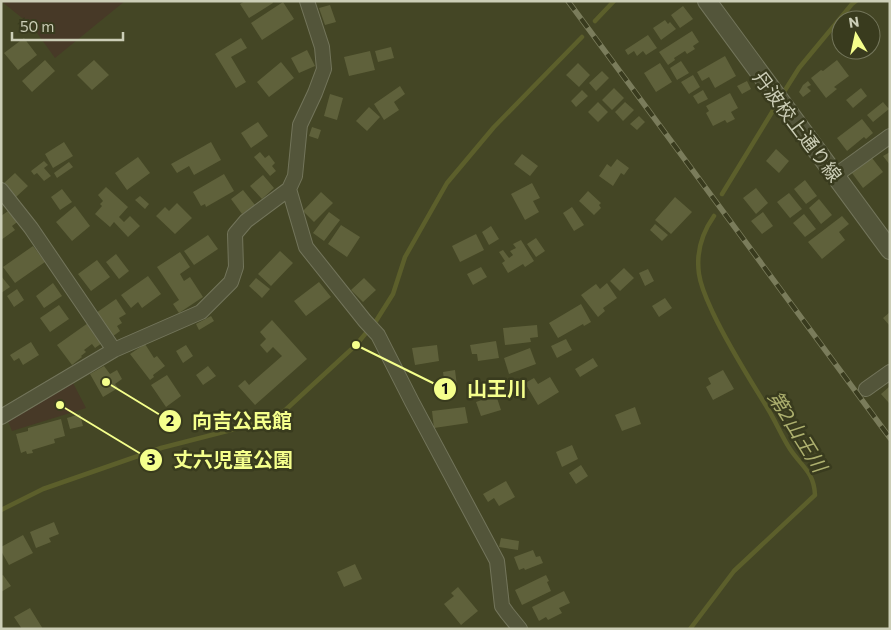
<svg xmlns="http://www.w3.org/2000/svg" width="891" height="630" font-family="Commissioner,'Noto Sans JP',sans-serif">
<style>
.green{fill:#473927}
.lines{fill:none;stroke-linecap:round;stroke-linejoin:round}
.stream{stroke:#5c5f2b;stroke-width:4.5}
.building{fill:#5f613b}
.minor-casing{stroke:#73755b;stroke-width:16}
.tertiary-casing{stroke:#73755b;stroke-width:20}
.minor{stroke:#53553a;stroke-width:14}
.tertiary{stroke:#53553a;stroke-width:18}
.rail-casing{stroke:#7a7c5b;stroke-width:5.5}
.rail{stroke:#393b1e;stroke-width:4;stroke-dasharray:11;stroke-linecap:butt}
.labels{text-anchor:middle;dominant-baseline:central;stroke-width:5;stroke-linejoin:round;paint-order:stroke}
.street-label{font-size:19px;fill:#ccceb7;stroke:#393b1e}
.water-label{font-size:20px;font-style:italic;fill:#adb06e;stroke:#393b1e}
.leader{fill:none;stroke:#f5ff8c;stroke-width:2}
.callout-dot{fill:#f5ff8c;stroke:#393b1e;stroke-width:2}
.mark-label{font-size:15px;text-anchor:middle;font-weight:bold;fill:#111}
.callout-label{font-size:20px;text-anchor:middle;font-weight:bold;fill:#f5ff8c;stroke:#393b1e;stroke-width:5;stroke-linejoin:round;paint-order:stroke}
</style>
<rect width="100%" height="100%" fill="#444625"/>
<path class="green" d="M1,1H125L55,58L32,26Z
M72,381L86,408L12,431L8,421L40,402Z"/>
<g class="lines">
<path class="stream" d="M595,21L614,1
M782,95L799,68L852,4L856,1
M722,194L777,104
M1,510L43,489L161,448L266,421L281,414L356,345L376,321L393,294L405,257L447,183L494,127L582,37
M690,629L734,571L815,495C814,472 802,467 790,449C782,437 776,422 768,409C749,378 729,347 713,313C707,300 701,288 699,274C696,253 702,233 714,216"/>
</g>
<path class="building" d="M245,1H272L273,3L249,18L240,4Z
M283,2L294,19L262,40L251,23Z
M330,5L336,22L325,25L319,8Z
M683,6L693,19L680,28L671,15Z
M665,20L668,24L670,22L676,29L661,40L653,28Z
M692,31L699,42L693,46L695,49L687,54L685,51L674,58L675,60L668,65L659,52Z
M648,35L657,48L646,55L643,51L637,56L634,51L628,55L625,50Z
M24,38L37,55L18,70L4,53Z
M241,38L247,48L231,57L246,82L236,88L215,54Z
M391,47L394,58L378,62L375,51Z
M307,50L315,66L299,73L291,58Z
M370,51L375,70L349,76L344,57Z
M725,56L736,76L715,88L709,77L702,81L697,72Z
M45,60L55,71L32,92L22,81Z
M94,60L109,75L92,90L77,75Z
M837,60L849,76L834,87L837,89L826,98L811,78L821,70L823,71Z
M681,61L689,73L677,80L670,68Z
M281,62L294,78L269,97L257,82Z
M578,63L590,75L579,87L566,75Z
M660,63L672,82L656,92L644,73Z
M602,71L609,78L596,91L589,83Z
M693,75L700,87L689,94L681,82Z
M747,81L751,89L742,94L737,86Z
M808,81L811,85L807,87L811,91L803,97L799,92L803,85Z
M400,86L405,94L394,102L399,110L384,120L374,104Z
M614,88L624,98L612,110L602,100Z
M861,88L867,96L853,108L846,100Z
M582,90L588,96L576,107L571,101Z
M703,90L708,99L698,104L693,96Z
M730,93L738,108L731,112L735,119L727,123L725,120L713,126L706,113L709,111L706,106Z
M330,94L343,98L337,120L324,116Z
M598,102L608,112L598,122L588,112Z
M625,102L634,110L623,121L615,112Z
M883,102L889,109L873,122L867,115Z
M369,107L380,117L367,131L356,121Z
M639,116L645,122L637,130L630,124Z
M862,119L873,133L866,139L864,137L847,151L837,138Z
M258,122L268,136L251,148L241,133Z
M312,127L321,130L318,139L309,136Z
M64,142L73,156L53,168L45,154Z
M211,142L221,160L194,175L189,166L177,173L171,164Z
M776,149L789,161L779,173L766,161Z
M260,152L265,158L269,155L275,163L272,166L276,171L270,176L254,157Z
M890,152V165L883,156Z
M522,154L538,166L530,176L514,164Z
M138,157L150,173L127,190L115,173Z
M872,158L883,172L863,188L852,173Z
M617,159L629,168L624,175L621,173L613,186L599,176L607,164L611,167Z
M44,161L48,165L44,168L51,176L44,181L37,173L34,175L31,171Z
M69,162L73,167L57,178L54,173Z
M15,173L28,186L16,197L3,184Z
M224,174L234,191L206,207L205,204L201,206L193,192Z
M263,175L274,188L262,199L250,186Z
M805,180L817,196L806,204L794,189Z
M532,183L540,198L533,201L539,212L525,220L511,194Z
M106,187L128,207L119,217L124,222L130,216L140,226L128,237L114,222L110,227L95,214L102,206L100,204L103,201L98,195Z
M756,188L768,203L756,214L743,198Z
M62,189L72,202L60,210L51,197Z
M243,190L255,205L242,214L231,199Z
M588,191L601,203L599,205L601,208L594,215L579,201Z
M321,192L333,203L314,222L303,211Z
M789,193L802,209L790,218L777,202Z
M140,196L149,204L145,209L135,200Z
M675,197L692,212L671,234L655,220Z
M819,199L832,215L821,224L809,208Z
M177,203L192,218L175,234L156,216L165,207L169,211Z
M75,206L90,226L72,241L56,222Z
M572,207L584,225L574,231L563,213Z
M11,209L20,220L12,226L15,230L1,240V216Z
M329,212L340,220L324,241L313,233Z
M763,212L773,226L762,234L751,221Z
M804,214L816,229L805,237L793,223Z
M842,216L849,224L839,232L845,240L822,259L808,242Z
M655,224L668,235L662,241L650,230Z
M341,225L360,237L347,257L328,244Z
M491,226L499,239L489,245L482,232Z
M476,234L484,250L460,262L452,246Z
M208,235L218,249L194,265L184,251Z
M536,238L545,251L536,257L527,244Z
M521,240L534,261L525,267L523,264L508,273L502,263L505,261L499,252L503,250L509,258L513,255L510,251L516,248L513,244Z
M33,246L45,262L15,283L3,267Z
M280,251L293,263L271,286L258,274Z
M180,252L190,267L180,274L184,281L190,277L203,297L179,313L173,304L179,300L157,267Z
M116,254L129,271L119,279L106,262Z
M97,260L110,277L91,291L78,274Z
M481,267L487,277L473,285L467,274Z
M624,268L634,278L620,291L610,281Z
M648,269L654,281L645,286L639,273Z
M1,276L10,287L1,293Z
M148,276L161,294L142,308L138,302L131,308L121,295Z
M256,278L270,289L262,298L249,286Z
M364,278L376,290L363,302L351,290Z
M319,282L331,297L306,316L294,301Z
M53,283L62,296L44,308L36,296Z
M607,283L617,298L603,308L605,311L598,317L581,295L596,284L600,289Z
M17,289L24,300L14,307L7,296Z
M665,298L672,308L659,317L652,306Z
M116,299L126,314L119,318L122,323L117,326L120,331L112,337L96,313Z
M581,304L591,322L584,326L583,324L558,338L549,323Z
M59,305L69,319L50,332L40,318Z
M890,312V326L883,318Z
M211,316L214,321L199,330L196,324Z
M272,320L307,359L255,405L238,386L245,380L249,385L282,356L273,347L267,353L260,345L266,339L260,332Z
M88,323L102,343L95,348L92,344L84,350L86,352L81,356L82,357L72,365L57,345Z
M537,325L538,337L530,338L531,342L505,345L503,328Z
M566,339L572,350L557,358L551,346Z
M496,341L499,358L478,361L477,354H472L470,345Z
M31,342L39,355L23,365L19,358L14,361L10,355Z
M145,344L154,358L157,356L165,366L153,375L154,377L150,380L130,354Z
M186,345L193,356L183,363L176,351Z
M437,345L439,361L415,365L412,348Z
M530,348L536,364L509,374L504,358Z
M593,358L598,366L580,377L575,369Z
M104,366L110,374L117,370L122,379L115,384L118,388L103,397L90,374Z
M208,366L216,376L203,385L196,375Z
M455,370L457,386L445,387L443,372Z
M723,370L734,389L713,400L706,387L711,384L708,378Z
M167,375L181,396L166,407L151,385Z
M550,377L559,392L538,405L525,383L534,378L538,384Z
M890,386V402L889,403L881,394Z
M496,395L501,410L481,416L476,402Z
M465,407L468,423L434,428L432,411Z
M635,407L641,424L622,431L615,415Z
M80,414L83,426L70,429L67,418Z
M61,419L65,436L54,439L55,443L32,450L33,453L27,454L26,451L21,453L16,434L28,431V428Z
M572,445L578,459L562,467L556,452Z
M581,465L588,476L576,484L569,473Z
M506,481L515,497L499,506L494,498L488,502L483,494Z
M54,522L59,534L49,538L51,542L36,548L30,532Z
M23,535L33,553L9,565L1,551V547Z
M501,538L519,541L518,550L499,547Z
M533,550L536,557L540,556L543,563L525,570L524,568L519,570L514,557Z
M355,564L362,579L344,587L337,572Z
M3,575L11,586L1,592V576Z
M546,575L549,581L547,582L551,591L522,605L515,590Z
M458,587L478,611L461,625L444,604L454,596L451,593Z
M564,591L570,603L559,608L562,613L548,620L546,617L539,621L532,607Z
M30,608L43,629H22L14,617Z"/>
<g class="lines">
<g class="minor-casing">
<path id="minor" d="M836,175L890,136
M289,189L306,247L365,321L378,335L412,402L497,561L502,606L507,613L520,629
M1,190L31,228L114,350
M866,389L890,372
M1,417L114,350L201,312L231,282L236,267L235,234L246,221L289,189L295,176L300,125L315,93L324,69L322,47L307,1"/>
</g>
<g class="tertiary-casing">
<path id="tertiary" d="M707,1L890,250"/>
</g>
<use href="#minor" class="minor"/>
<use href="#tertiary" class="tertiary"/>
<g class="rail-casing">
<path id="rail" d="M568,1L890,438"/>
</g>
<use href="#rail" class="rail"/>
</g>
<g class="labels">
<g class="street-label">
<text transform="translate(798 126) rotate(53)">丹波校上通り線</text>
</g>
<g class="water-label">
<text transform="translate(798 431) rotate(58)">第2山王川</text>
</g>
</g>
<path class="leader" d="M356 345L445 389M106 382L170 421M60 405L151 460"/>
<g class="callout-dot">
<circle cx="356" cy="345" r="5"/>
<circle cx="106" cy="382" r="5"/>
<circle cx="60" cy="405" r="5"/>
<circle cx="445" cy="389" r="12"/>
<circle cx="170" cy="421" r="12"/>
<circle cx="151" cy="460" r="12"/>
</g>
<g class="mark-label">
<text x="445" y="394">1</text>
<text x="170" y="426">2</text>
<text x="151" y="465">3</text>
</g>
<g class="callout-label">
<text x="497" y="396">山王川</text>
<text x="242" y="428">向吉公民館</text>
<text x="233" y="467">丈六児童公園</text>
</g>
<rect width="891" height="630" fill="none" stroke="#ccceb7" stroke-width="5"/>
<g transform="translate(856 35) rotate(351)"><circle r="24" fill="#393b1e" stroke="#74765b"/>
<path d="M0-4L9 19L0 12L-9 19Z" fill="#f5ff8c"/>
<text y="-8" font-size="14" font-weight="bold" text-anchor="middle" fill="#ccceb7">N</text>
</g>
<path d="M12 32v8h111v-8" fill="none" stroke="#ccceb7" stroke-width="2.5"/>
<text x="20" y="32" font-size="15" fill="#ccceb7" stroke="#393b1e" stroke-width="4" paint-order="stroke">50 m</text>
</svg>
